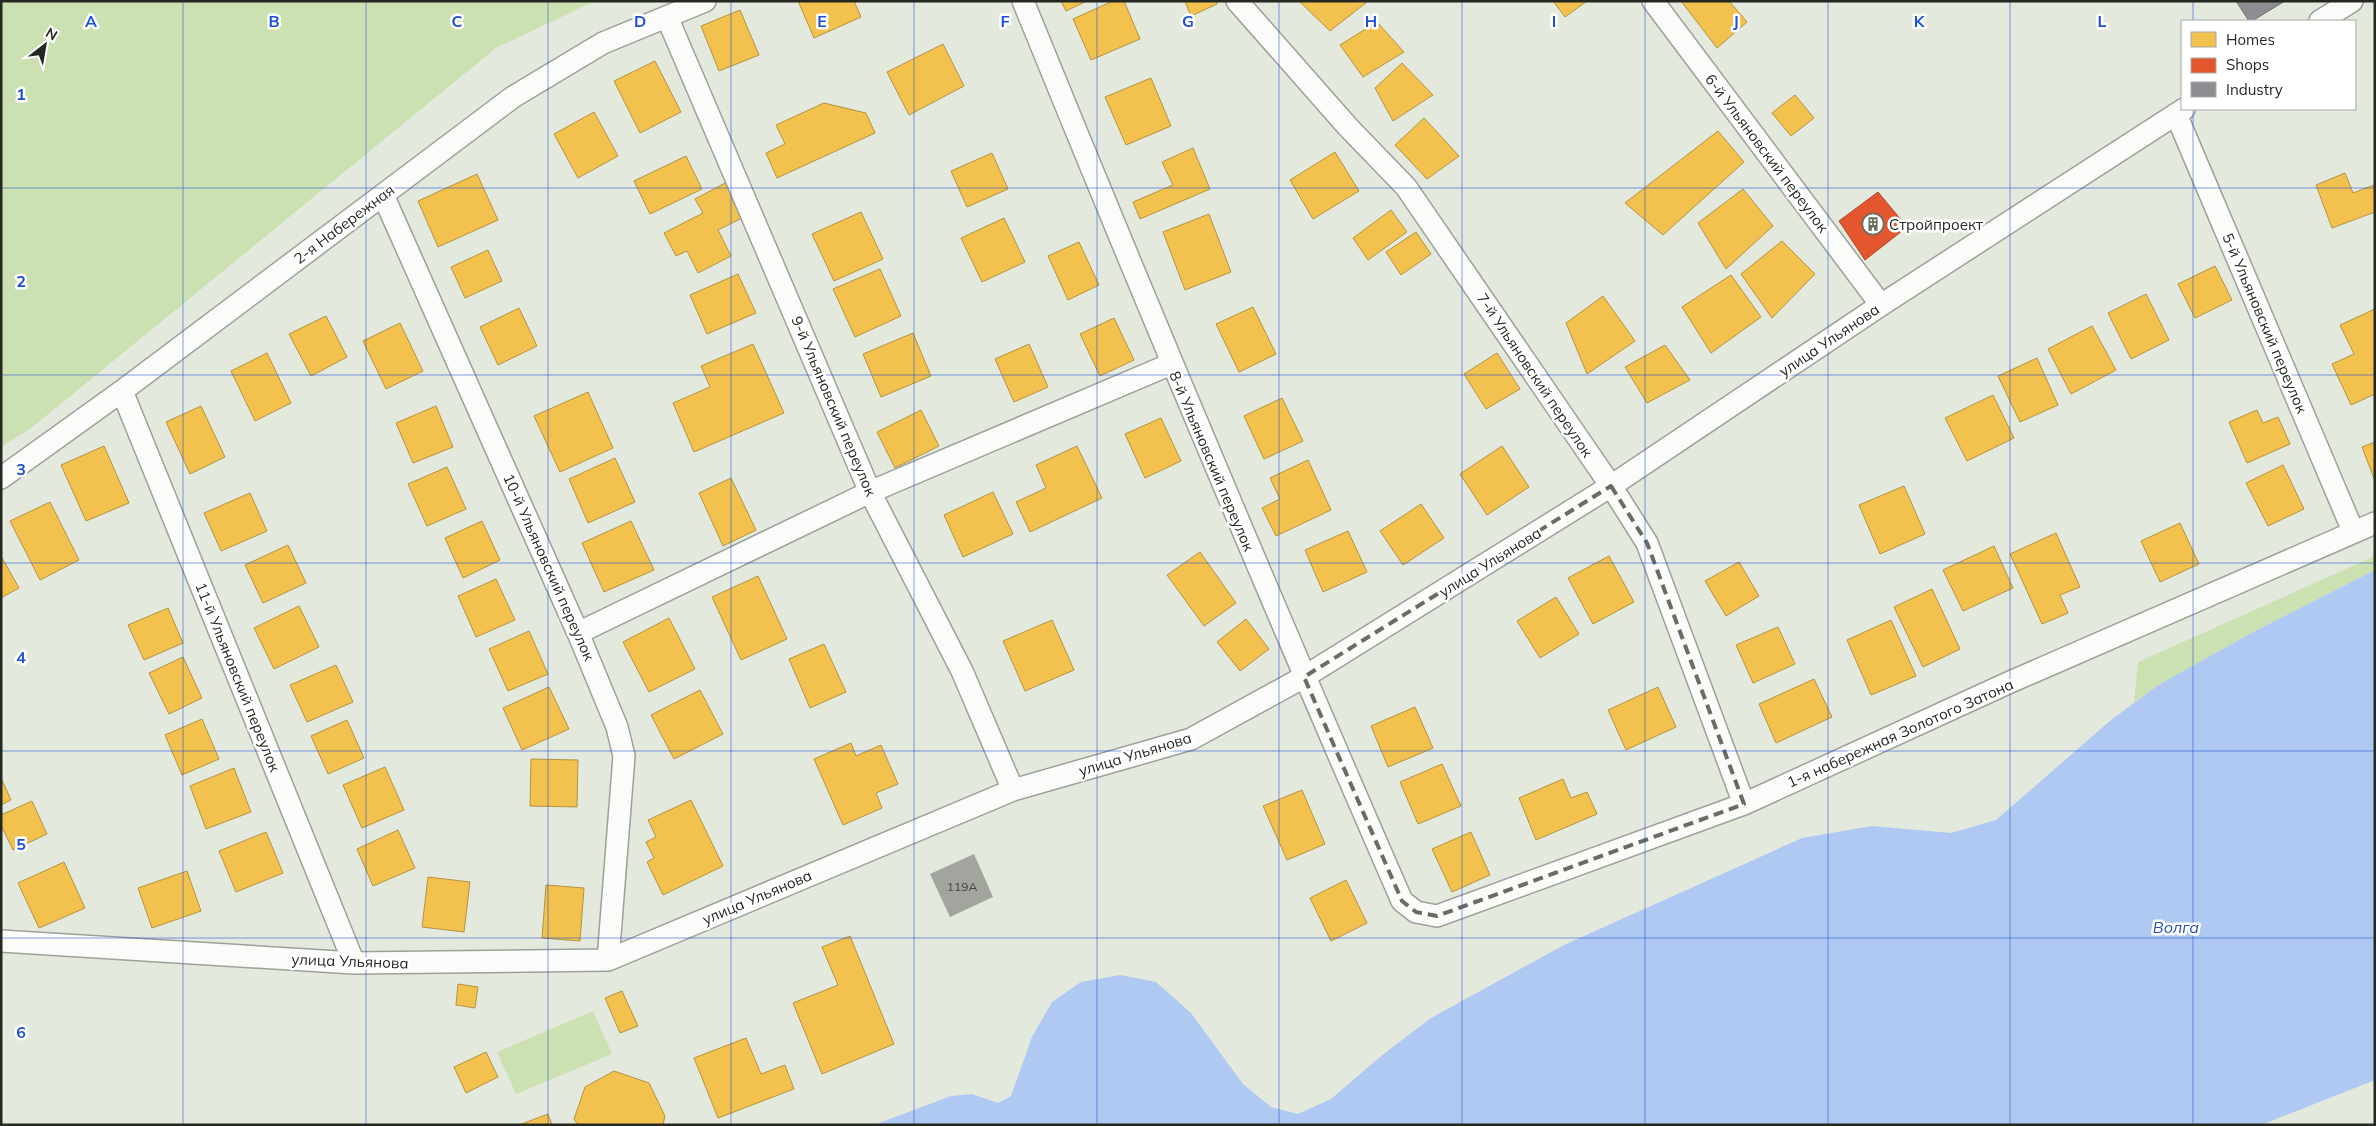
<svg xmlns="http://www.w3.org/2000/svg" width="2376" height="1126" font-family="Mulish,sans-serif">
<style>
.green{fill:#cce1b2}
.water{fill:#b0c9f3}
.homes{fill:#f2c14e;stroke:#b49340}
.shops{fill:#e4572e;stroke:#ab492a}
.industry{fill:#8d8d92;stroke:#6e6f70}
.building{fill:#a1a59d}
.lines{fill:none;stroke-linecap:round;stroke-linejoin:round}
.street-casing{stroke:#9da099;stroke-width:24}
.street{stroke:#fbfcfa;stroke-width:21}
.marked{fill:none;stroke:#686c63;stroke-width:4;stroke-dasharray:10 6;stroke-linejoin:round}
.grid{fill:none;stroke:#1d4ed8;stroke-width:1;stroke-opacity:0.55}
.labels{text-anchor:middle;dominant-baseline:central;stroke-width:5;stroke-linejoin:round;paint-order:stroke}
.number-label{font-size:12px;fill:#444740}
.street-label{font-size:15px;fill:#252821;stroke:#fff}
.poi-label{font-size:15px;fill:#252821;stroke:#fff;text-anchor:start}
.water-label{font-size:16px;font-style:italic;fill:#2751ac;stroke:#fff}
.grid-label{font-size:16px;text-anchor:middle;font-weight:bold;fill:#1d4ed8;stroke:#fff;stroke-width:5;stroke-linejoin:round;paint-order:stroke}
</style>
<rect width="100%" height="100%" fill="#e4e9de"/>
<path class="green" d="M1,1H595L496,48L30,429L1,447Z
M2375,556V570L2255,631L2160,684L2134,703L2138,662Z
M593,1011L612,1054L516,1094L497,1052Z"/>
<path class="water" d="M2375,570V1080L2261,1125H874L951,1096L972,1094L998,1103L1011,1096L1032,1037L1052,1002L1081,982L1120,975L1156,982L1191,1013L1243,1084L1271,1107L1298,1114L1331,1099L1381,1056L1431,1018L1564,945L1802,838L1872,826L1951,833L1996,820L2111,720L2160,684L2255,631Z"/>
<path class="homes" d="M798,1H854L861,17L814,38Z
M1061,1H1087L1066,11Z
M1113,1H1124L1140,39L1091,60L1073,19Z
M1185,1H1216L1217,4L1191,16Z
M1299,1H1366L1367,2L1330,31Z
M1553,1H1587L1565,17Z
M1681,1H1729L1747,22L1717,48Z
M740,10L759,55L719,71L701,26Z
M1377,22L1404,52L1363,77L1340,45Z
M943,44L964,86L909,115L887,72Z
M655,61L681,112L640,133L614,81Z
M1402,63L1433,95L1393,121L1375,88Z
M1151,78L1171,126L1126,145L1105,97Z
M1795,95L1814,118L1791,136L1772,113Z
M824,103L866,113L875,133L777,178L766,153L785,144L776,125Z
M594,112L618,156L578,178L554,134Z
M1424,118L1459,156L1427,179L1395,145Z
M1718,131L1744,162L1663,235L1625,203Z
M1193,148L1210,189L1140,219L1133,202L1173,185L1162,162Z
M1335,152L1359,191L1313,219L1290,180Z
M992,153L1008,189L967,207L951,171Z
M686,156L702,189L650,214L634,181Z
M2345,173L2353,193L2374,185L2375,212L2332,228L2316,185Z
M477,174L498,220L438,247L418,201Z
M727,182L744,217L718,230L731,256L698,273L687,251L676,256L664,233L703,213L695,199Z
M1743,189L1773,226L1726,269L1698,223Z
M1391,210L1407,232L1368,260L1353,238Z
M861,212L883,259L834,281L812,234Z
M1209,214L1231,272L1185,290L1163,232Z
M1004,218L1025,262L982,282L961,238Z
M1416,232L1431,254L1401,275L1386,252Z
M1782,241L1815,274L1772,318L1741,274Z
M1079,242L1099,285L1068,300L1048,256Z
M488,250L502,281L465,298L451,267Z
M2215,266L2232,300L2195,318L2178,284Z
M880,269L901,316L855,337L833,289Z
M738,274L756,313L707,334L690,295Z
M1731,275L1761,317L1711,353L1682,307Z
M2146,294L2169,340L2131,359L2108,313Z
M1603,296L1635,341L1587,374L1566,323Z
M1253,307L1276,354L1239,372L1216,324Z
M519,308L537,346L498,365L480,327Z
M2375,309V394L2351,405L2332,364L2354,354L2340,325Z
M326,316L347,357L311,376L289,334Z
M1114,318L1134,360L1100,376L1080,334Z
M400,323L423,371L386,389L363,341Z
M2092,326L2116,370L2071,394L2048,349Z
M913,333L931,376L881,397L863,354Z
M753,344L784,413L694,452L673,403L710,387L701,366Z
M1029,344L1048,387L1014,402L995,359Z
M1665,345L1690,380L1647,403L1625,367Z
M267,353L291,403L255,421L231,371Z
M1497,353L1520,389L1486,409L1464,374Z
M2037,358L2058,405L2020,422L1998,376Z
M588,392L613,448L560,472L534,416Z
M1993,395L2014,438L1967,461L1945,418Z
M1282,398L1303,441L1264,459L1244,416Z
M201,406L225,457L190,474L166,422Z
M436,406L453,447L413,463L396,423Z
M921,410L939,446L895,468L877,432Z
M2257,410L2263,423L2278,417L2290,444L2247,463L2229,422Z
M1161,418L1181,461L1145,478L1125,434Z
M2375,442V481L2362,447Z
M104,446L129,503L86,521L61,465Z
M1077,446L1102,498L1030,532L1016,502L1046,488L1036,465Z
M1502,446L1529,487L1487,515L1460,474Z
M615,458L635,502L588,523L569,479Z
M1308,460L1331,510L1276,536L1262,508L1280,499L1270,478Z
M2283,465L2304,509L2268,526L2246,483Z
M447,467L466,509L427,526L408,484Z
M731,478L756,530L723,546L699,493Z
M1904,486L1925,534L1880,554L1859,505Z
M993,492L1013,534L963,557L944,515Z
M250,493L267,531L221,551L204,513Z
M50,502L79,560L40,580L10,521Z
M1421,504L1444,538L1403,565L1380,531Z
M482,521L500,560L463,578L445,538Z
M631,521L654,570L604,592L582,543Z
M2180,523L2199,564L2160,582L2141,541Z
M1348,531L1367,572L1323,592L1305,550Z
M2056,533L2080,587L2060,595L2068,613L2042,624L2010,554Z
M288,545L306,583L263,603L245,565Z
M1994,546L2013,588L1963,611L1943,570Z
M1200,552L1236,603L1204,626L1167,575Z
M1,556L19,588L1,598Z
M1609,556L1634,602L1593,624L1568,578Z
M1739,562L1759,596L1726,616L1705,581Z
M758,576L787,639L741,660L712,597Z
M496,579L515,620L476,637L458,596Z
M1932,589L1960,649L1923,667L1894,607Z
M1556,597L1579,634L1540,658L1517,621Z
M299,606L319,647L274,669L254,628Z
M168,608L183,643L144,660L128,625Z
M669,618L695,669L649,692L623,642Z
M1246,619L1269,649L1240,671L1217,642Z
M1052,620L1074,670L1025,691L1003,641Z
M1891,620L1916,676L1871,695L1847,640Z
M1778,627L1795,664L1753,683L1736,645Z
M529,631L548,674L508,691L489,649Z
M824,644L846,692L810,708L789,659Z
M183,657L202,698L169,714L149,673Z
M336,665L353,702L307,722L290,685Z
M1814,679L1832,717L1776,743L1759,704Z
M549,687L569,729L522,750L503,708Z
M1658,687L1676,727L1626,750L1608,710Z
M700,690L723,734L674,759L651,715Z
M1415,707L1433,748L1388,767L1371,726Z
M202,719L219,759L182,775L165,735Z
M347,720L364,758L328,774L311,736Z
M851,743L856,756L881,745L898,784L876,793L882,808L843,825L814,759Z
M531,759L578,760L577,807L530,806Z
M1442,764L1461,806L1418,824L1400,782Z
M385,767L404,810L362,828L343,785Z
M234,768L251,812L206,829L190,786Z
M1,778L11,800L1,805Z
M1563,779L1571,798L1587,792L1597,814L1536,840L1519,798Z
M1302,790L1325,844L1287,860L1263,806Z
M691,800L723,866L663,895L647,862L654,858L646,842L656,837L648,820Z
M32,801L47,834L13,850L1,825V815Z
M398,830L415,868L373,886L357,849Z
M266,832L283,873L236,892L219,851Z
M1471,832L1490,875L1452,892L1432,849Z
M64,862L85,908L39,928L18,883Z
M187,871L201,911L152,928L138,888Z
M428,877L470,882L464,932L422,927Z
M1346,880L1367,923L1331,941L1310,898Z
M546,885L584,888L580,941L542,938Z
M850,936L894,1044L822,1074L793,1003L838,985L822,947Z
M458,984L478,987L475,1008L456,1005Z
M622,991L638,1026L620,1033L605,998Z
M746,1038L761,1074L785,1065L794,1089L718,1118L694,1058Z
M486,1052L498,1077L466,1093L454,1067Z
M614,1071L649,1083L665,1116L663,1125H578L574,1119L585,1087Z
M548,1114L552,1125H519Z"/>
<path class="shops" d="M1878,192L1907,227L1865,260L1839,221Z"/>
<path class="industry" d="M2236,1H2285L2252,21H2249Z"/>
<path class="building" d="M974,854L993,897L950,917L930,874Z"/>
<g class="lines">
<g class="street-casing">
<path id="street" d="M1023,1C1146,303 1272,603 1402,901L1416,912L1437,916L1744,804L2008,683L2375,523
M1237,1L1348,127L1406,187L1611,486L1647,543L1744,804
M1653,1L1881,305
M667,17L870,492L962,671L1013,790
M2320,21L2352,1
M2176,114L2353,531
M383,195L578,633L617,727L624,756L608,960
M122,391L354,963
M1,478L122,391L513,97L603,43L705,1
M578,633L870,492L1171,364
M1,941L354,963L608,960L1013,790L1191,739L1304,677L1611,486L1881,305L2184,109"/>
</g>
<use href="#street" class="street"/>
</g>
<path class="marked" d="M1611,486L1647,543L1744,804L1437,916L1416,912L1402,901L1304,677Z"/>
<path class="grid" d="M183,1V1125M366,1V1125M548,1V1125M731,1V1125M914,1V1125M1097,1V1125M1279,1V1125M1462,1V1125M1645,1V1125M1828,1V1125M2010,1V1125M2193,1V21M2193,109V1125M1,188H2375M1,375H2375M1,563H2375M1,751H2375M1,938H2375"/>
<defs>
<g id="building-ring" transform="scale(1.125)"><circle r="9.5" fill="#fff" stroke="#686c63" stroke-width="1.5"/><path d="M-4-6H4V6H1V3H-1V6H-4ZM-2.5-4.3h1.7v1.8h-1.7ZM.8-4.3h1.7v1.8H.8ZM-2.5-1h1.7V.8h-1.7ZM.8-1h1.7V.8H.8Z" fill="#686c63"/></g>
</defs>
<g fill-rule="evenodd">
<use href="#building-ring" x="1873" y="224"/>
</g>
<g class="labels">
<g class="number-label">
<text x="962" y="886">119А</text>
</g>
<g class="street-label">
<text transform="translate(1767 153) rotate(53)">6-й Ульяновский переулок</text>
<text transform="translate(344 224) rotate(-37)">2-я Набережная</text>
<text transform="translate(2265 323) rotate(67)">5-й Ульяновский переулок</text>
<text transform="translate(1829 340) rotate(-34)">улица Ульянова</text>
<text transform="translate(1535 375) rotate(56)">7-й Ульяновский переулок</text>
<text transform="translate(834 406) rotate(67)">9-й Ульяновский переулок</text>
<text transform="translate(1212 461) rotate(67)">8-й Ульяновский переулок</text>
<text transform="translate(1490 562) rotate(-32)">улица Ульянова</text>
<text transform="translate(549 567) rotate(66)">10-й Ульяновский переулок</text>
<text transform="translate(238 677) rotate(68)">11-й Ульяновский переулок</text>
<text transform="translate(1900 733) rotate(-24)">1-я набережная Золотого Затона</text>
<text transform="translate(1135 754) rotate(-17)">улица Ульянова</text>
<text transform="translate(757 897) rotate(-23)">улица Ульянова</text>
<text transform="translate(350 961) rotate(2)">улица Ульянова</text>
</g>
<g class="poi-label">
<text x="1889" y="224">Стройпроект</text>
</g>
<g class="water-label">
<text x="2176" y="927">Волга</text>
</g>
</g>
<g class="grid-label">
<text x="91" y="27">A</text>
<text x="274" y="27">B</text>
<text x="457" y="27">C</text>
<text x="640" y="27">D</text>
<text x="822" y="27">E</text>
<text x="1005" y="27">F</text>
<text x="1188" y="27">G</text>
<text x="1371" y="27">H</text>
<text x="1554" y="27">I</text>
<text x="1736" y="27">J</text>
<text x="1919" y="27">K</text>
<text x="2102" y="27">L</text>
<text x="21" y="100">1</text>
<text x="21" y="287">2</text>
<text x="21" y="475">3</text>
<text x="21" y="663">4</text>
<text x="21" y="850">5</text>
<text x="21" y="1038">6</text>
</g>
<rect width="2376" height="1126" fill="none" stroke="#252821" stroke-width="5"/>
<rect x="2181" y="20" width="175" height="90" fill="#ffffff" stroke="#a8a9a6"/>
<rect x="2191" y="32" width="25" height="15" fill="#f2c14e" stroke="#a8a9a6"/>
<text x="2226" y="45" font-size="15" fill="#252821">Homes</text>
<rect x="2191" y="58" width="25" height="15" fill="#e4572e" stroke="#a8a9a6"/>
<text x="2226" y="70" font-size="15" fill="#252821">Shops</text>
<rect x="2191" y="82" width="25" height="15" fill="#8d8d92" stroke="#a8a9a6"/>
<text x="2226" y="95" font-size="15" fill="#252821">Industry</text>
<g transform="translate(45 45) rotate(31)" stroke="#ffffff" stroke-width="4" paint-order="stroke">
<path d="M0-4L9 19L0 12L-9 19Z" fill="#252821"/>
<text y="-8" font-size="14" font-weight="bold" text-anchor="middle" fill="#252821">N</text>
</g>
</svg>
